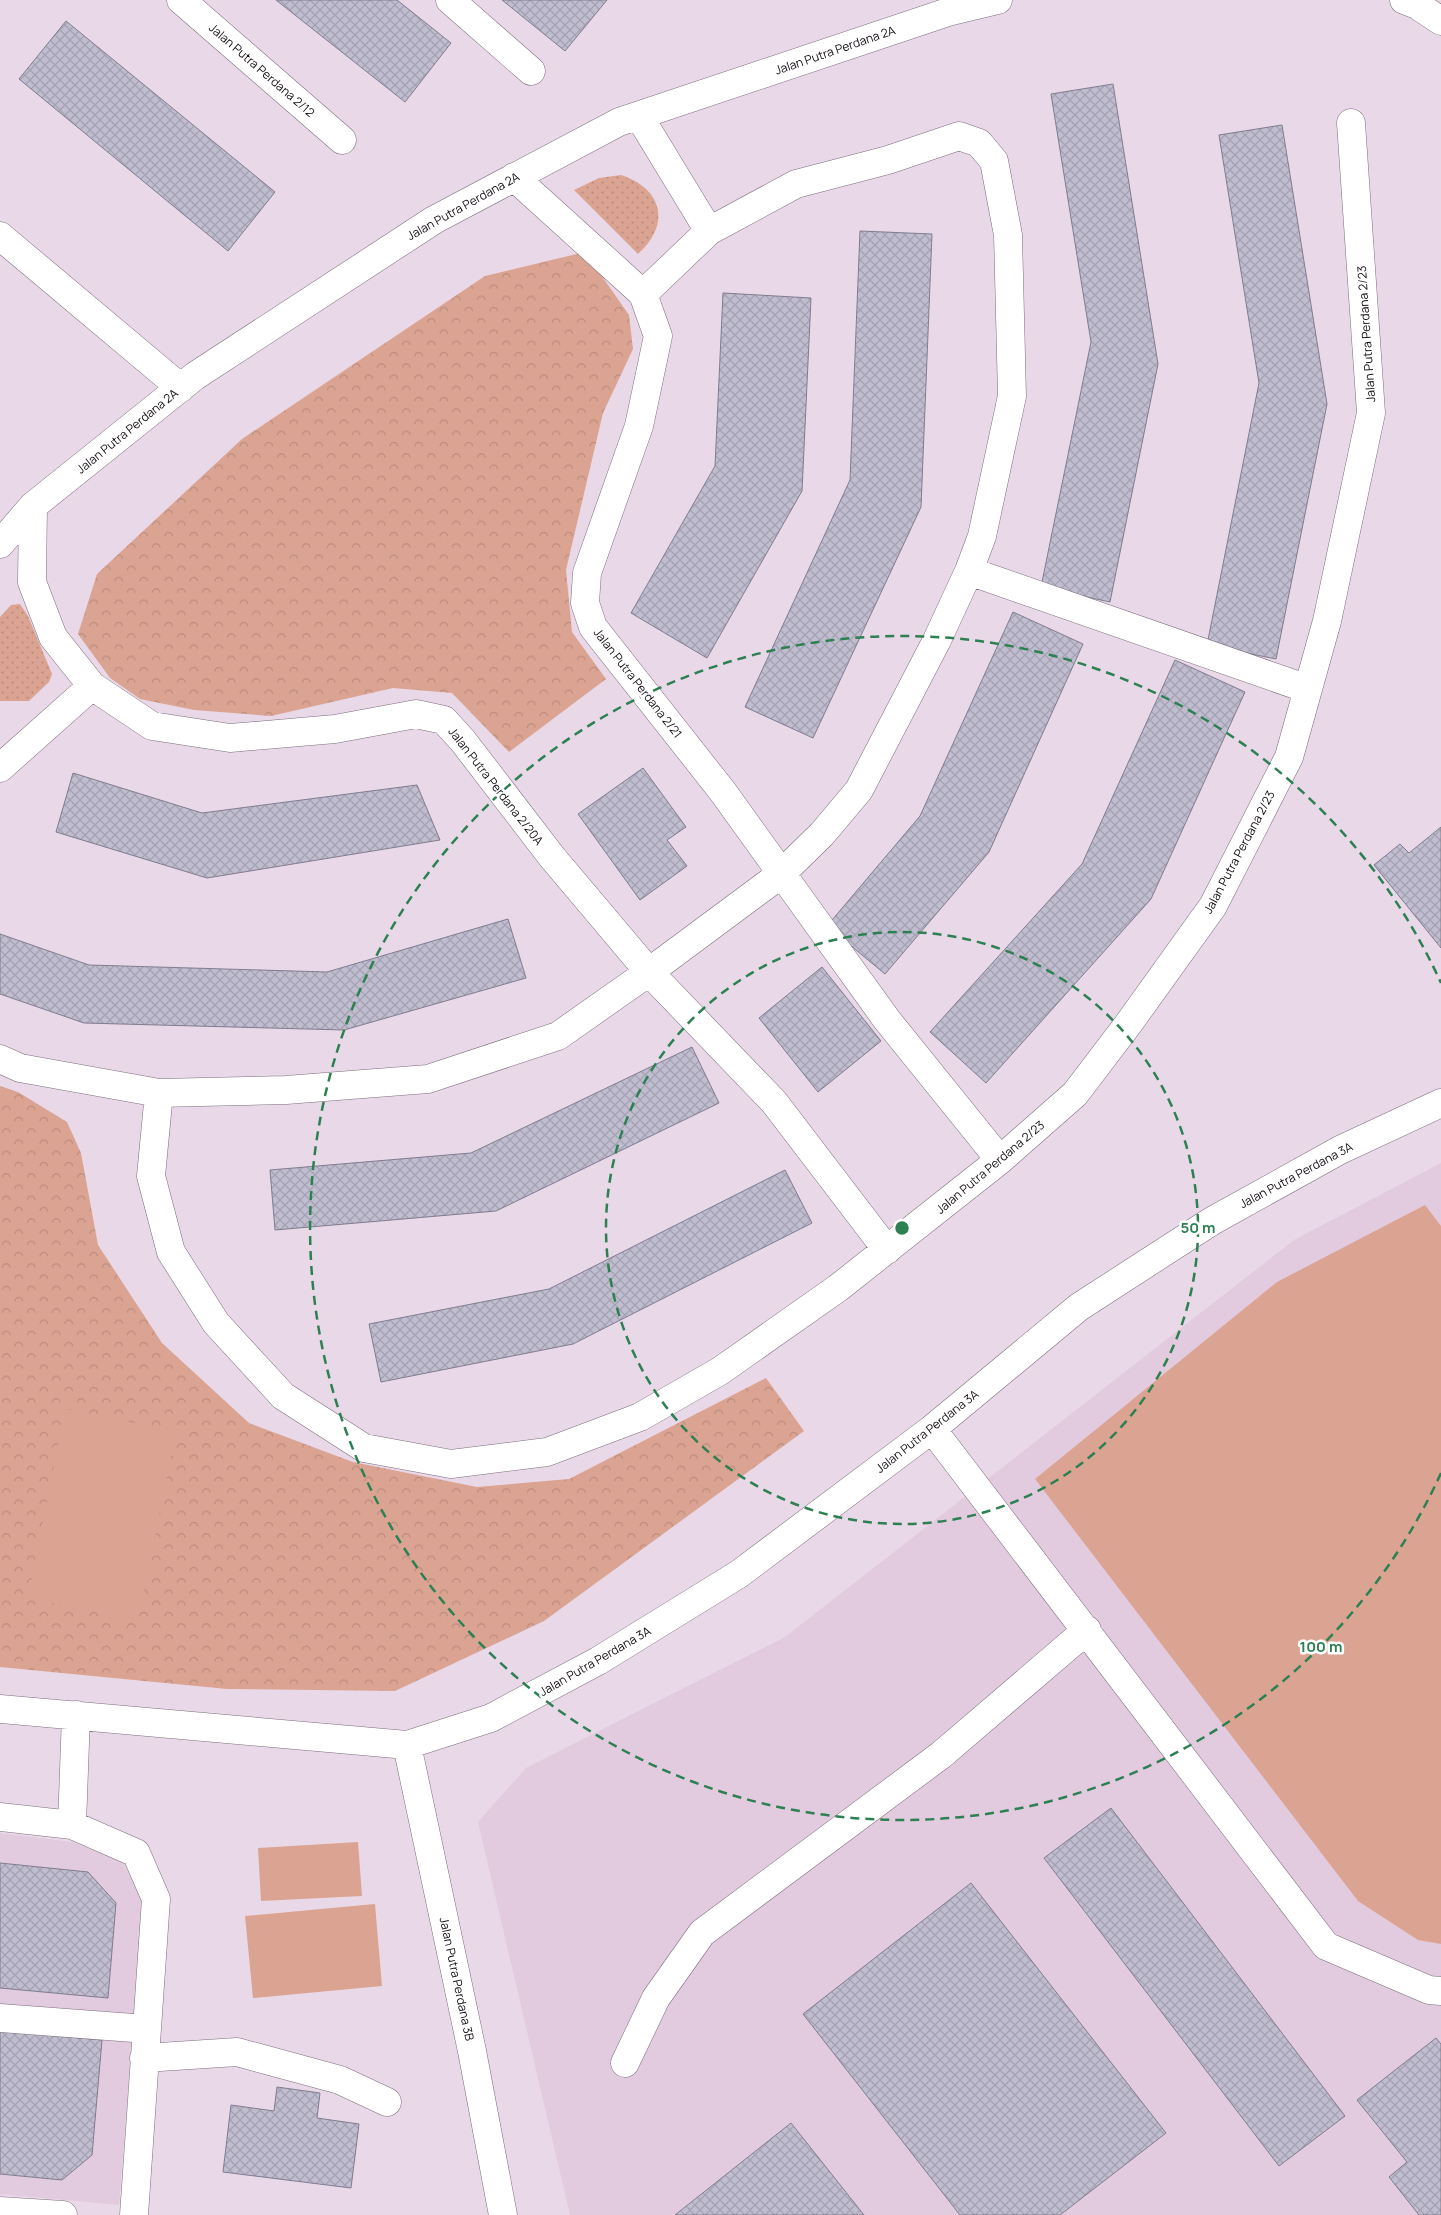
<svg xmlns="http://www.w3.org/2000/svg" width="1441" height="2215" font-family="Manrope,sans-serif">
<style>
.built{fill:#e2cadf}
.grass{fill:url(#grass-dots)}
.park{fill:url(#park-crowns)}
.pitch{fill:#dba492}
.building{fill:url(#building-cross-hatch);stroke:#807c8f}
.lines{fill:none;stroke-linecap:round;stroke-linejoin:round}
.minor-casing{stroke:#7d6e7c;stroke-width:29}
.minor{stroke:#fff;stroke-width:28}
.ring{fill:none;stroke:#2c8052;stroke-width:2.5;stroke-dasharray:9 6}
.labels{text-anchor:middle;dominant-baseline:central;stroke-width:5;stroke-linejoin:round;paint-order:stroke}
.street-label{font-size:12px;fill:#161016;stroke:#fff}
.centre{fill:#2c8052;stroke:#fff;stroke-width:2.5}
.ring-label{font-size:15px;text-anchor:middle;font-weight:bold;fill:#2c8052;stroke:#fff;stroke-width:5;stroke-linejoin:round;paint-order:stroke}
</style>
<defs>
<pattern id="grass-dots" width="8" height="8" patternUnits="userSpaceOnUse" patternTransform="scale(1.25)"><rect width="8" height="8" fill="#dba492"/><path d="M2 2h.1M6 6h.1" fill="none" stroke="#bb8c7d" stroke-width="1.8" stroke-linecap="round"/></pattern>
<pattern id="park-crowns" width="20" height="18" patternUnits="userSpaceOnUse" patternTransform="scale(1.25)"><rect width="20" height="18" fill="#dba492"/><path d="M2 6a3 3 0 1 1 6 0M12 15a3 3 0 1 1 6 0" fill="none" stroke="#bb8c7d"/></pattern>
<pattern id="building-cross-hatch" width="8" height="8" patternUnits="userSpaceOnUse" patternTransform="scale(1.25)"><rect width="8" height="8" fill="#c0bdd0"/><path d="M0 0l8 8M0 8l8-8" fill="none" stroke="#a4a1b2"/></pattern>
</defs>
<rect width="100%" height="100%" fill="#e9d8e8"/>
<path class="built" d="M1441,1163V2215H570L478,1822L526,1768L785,1637L1294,1240Z
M0,1833L72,1842L123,1862L143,1902L119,2205L0,2194Z"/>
<path class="grass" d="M621,175C663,189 671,224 638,254L574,190L599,178Z
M20,604L28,616L52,674L49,682L29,701H0V617L11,605Z"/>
<path class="park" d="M585,252L629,315L633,349L603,413L566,570L572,632L606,679L509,752L452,693L393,688L271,716L194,710L140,699L110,678L78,634L97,574L242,439L485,276Z
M0,1086L18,1092L67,1122L81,1153L98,1245L162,1343L249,1423L353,1462L477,1487L569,1479L766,1378L804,1431L544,1621L395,1691L227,1689L0,1667Z"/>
<path class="pitch" d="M1425,1205L1441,1226V1944L1418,1940L1358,1901L1035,1479L1277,1282Z
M65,1409L176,1432L138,1621L28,1598Z
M358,1842L362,1896L261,1901L258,1848Z
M375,1904L382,1986L253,1998L245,1916Z"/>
<path class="building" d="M276,0H397L451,43L405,102Z
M502,0H607L565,51Z
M66,21L275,192L228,251L19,79Z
M1113,84L1158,364L1110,602L1041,587L1091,342L1051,94Z
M1282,125L1327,404L1276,659L1207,645L1259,383L1219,135Z
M860,231L932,234L921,507L813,738L745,707L850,480Z
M723,293L811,298L802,491L707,658L631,613L715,466Z
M1013,612L1083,644L989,852L885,974L827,926L920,816Z
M1175,660L1245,692L1151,899L986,1083L930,1032L1082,864Z
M643,768L686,827L667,840L687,866L640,900L578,814Z
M73,773L202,813L417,785L440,840L207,878L56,832Z
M1441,827V948L1374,865L1400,844L1409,853Z
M508,919L526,978L344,1030L84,1023L0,994V934L89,965L327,972Z
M822,967L881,1041L818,1092L759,1018Z
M692,1047L719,1103L496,1211L275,1230L270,1170L471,1153Z
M785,1170L812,1223L573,1344L381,1382L369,1324L549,1289Z
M1111,1808L1345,2116L1279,2166L1044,1858Z
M0,1863L88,1872L116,1903L108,1998L0,1988Z
M971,1883L1166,2133L1060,2215H960L803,2014Z
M0,2031L102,2040L92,2155L62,2180L0,2174Z
M1436,2038L1441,2044V2215H1419L1389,2177L1407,2162L1357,2100Z
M277,2087L320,2093L317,2118L359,2124L351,2188L223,2172L231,2105L274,2111Z
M791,2123L864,2215H675Z"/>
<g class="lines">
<g class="minor-casing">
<path id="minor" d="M181,0L342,140
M450,0L531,71
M1404,0L1417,5L1441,21
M639,116L709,231
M514,177L643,294L658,336L639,426L587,573L585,603L593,627L723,792L887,1020L1000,1160
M0,236L181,388
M33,506L32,582L53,637L92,686L152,726L230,738L335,729L416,714L444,720L463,741L552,857L649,972L774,1102L887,1250
M0,544L33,506L195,376L434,220L619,122L948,12L998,0
M969,571L1308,689
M0,768L92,686
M0,1059L20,1068L159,1093L286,1090L428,1079L558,1036L649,972L781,874L822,834L859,790L937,640L969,571L982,536L1012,396L1008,235L994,161L979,143L959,136L888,160L796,184L709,231L643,294
M159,1093L151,1176L171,1252L216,1323L283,1396L364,1448L451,1464L547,1452L640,1417L720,1371L838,1288L1000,1160L1075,1094L1129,1023L1213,906L1289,757L1327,621L1371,413L1351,123
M932,1429L1326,1946L1429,1990L1441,1991
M0,1709L407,1745L491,1718L598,1661L739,1574L932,1429L1079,1307L1212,1221L1340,1150L1441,1103
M407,1745L472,2051L503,2215
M0,1817L72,1825L136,1853L156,1899L134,2215
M72,1825L76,1715
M0,2018L147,2029
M144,2058L237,2052L340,2080L387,2102
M625,2063L656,1998L702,1933L941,1755L1087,1630
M0,2211L63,2215"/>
</g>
<use href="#minor" class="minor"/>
</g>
<g class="ring">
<circle cx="902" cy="1228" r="296"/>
<path d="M1441 1473A592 592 0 1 1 1441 983"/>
</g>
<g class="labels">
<g class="street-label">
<text transform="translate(835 50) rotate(-19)">Jalan Putra Perdana 2A</text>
<text transform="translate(262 70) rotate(41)">Jalan Putra Perdana 2/12</text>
<text transform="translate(463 206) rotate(-29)">Jalan Putra Perdana 2A</text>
<text transform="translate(1366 334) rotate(-94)">Jalan Putra Perdana 2/23</text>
<text transform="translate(127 431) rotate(-39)">Jalan Putra Perdana 2A</text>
<text transform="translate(638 683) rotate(52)">Jalan Putra Perdana 2/21</text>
<text transform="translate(496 786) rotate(52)">Jalan Putra Perdana 2/20A</text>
<text transform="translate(1239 852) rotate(-62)">Jalan Putra Perdana 2/23</text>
<text transform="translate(990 1167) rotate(-40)">Jalan Putra Perdana 2/23</text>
<text transform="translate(1296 1175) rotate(-28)">Jalan Putra Perdana 3A</text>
<text transform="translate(927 1431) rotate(-38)">Jalan Putra Perdana 3A</text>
<text transform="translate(595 1661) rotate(-30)">Jalan Putra Perdana 3A</text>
<text transform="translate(457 1979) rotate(78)">Jalan Putra Perdana 3B</text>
</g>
</g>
<circle cx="902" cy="1228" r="8" class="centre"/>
<g class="ring-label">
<text x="1198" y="1233">50 m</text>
<text x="1321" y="1652">100 m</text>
</g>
</svg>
